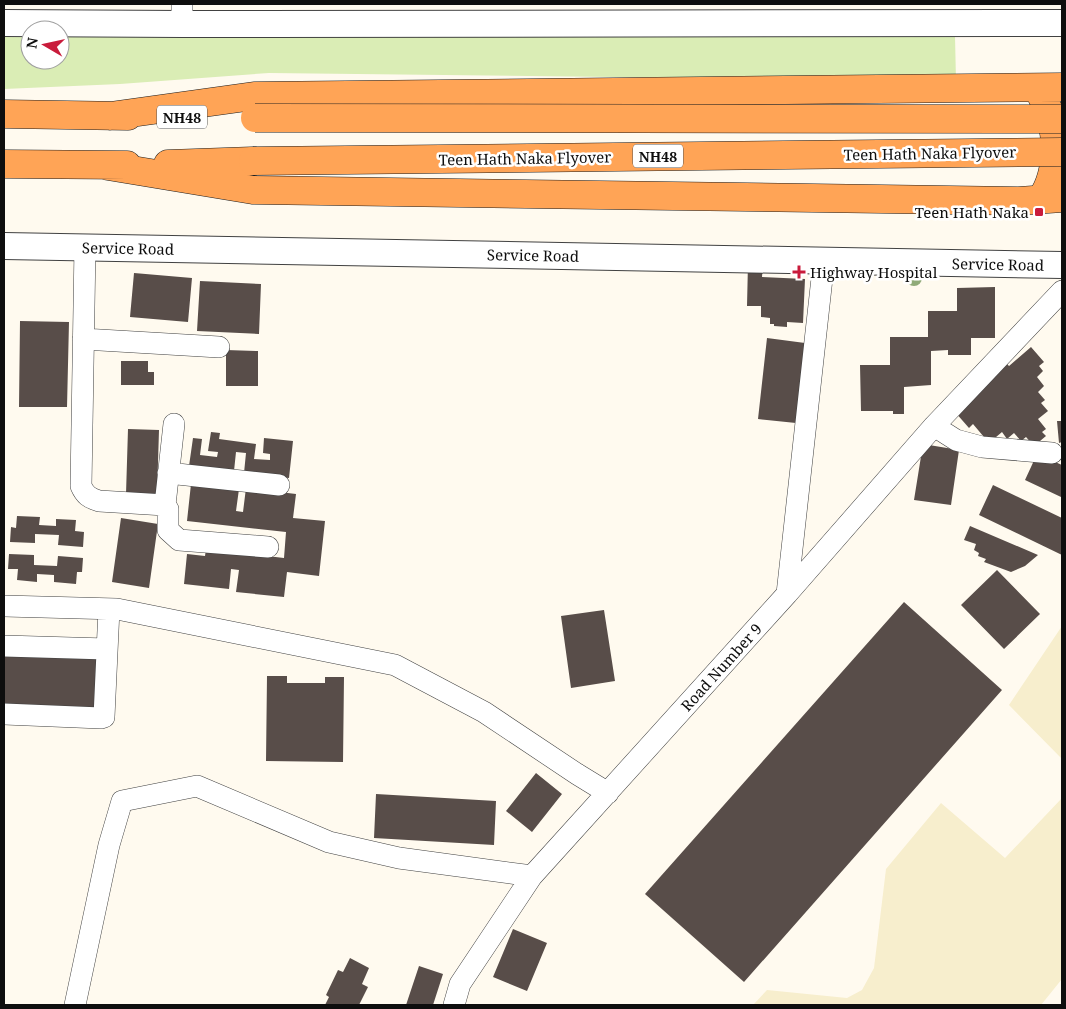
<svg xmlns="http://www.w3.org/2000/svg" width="1066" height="1009" font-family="'Noto Serif',serif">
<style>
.farmland{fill:#f7eecd}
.green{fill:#daedb5}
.building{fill:#584d49}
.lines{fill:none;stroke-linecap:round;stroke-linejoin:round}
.minor-casing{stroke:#414141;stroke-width:22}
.tertiary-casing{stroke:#414141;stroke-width:28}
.trunk-casing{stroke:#1f1f1f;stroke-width:29}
.minor{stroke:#fff;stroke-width:21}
.tertiary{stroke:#fff;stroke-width:26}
.trunk{stroke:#ffa456;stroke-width:28}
.trunk-bridge-casing{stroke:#1f1f1f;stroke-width:29;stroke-linecap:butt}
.trunk-bridge{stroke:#ffa456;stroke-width:28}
.tree{fill:#90ab79}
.poi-dot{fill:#c91b3b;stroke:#fff;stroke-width:2}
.labels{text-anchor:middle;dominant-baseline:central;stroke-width:5;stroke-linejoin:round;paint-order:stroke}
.shield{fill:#fff;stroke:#565656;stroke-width:1}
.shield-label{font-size:14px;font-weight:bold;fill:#0e0e0e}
.street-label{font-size:15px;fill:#0e0e0e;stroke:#fff}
.poi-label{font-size:15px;fill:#0e0e0e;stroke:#fff;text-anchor:end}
</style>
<rect width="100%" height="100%" fill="#fffaef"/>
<path class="farmland" d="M1062,626V759L1009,705Z
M1062,798V979L1041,1005H753L767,990L847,998L862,990L874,968L886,869L941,803L1005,858Z"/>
<path class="green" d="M4,32H30V60H60V32L955,36L956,81L269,73L120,84L4,89Z"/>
<path class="building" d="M748,263H763L762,277L805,279L803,323L787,322V327L774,326V324H770V318L761,317V306H747Z
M134,273L192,278L188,322L130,317Z
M200,281L261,284L259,334L197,331Z
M995,287V338H971V355H948V350L931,351V385L904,387V414H893V411H861L860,365H890V337H928V311H957V288Z
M20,321L69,322L67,407H19Z
M767,338L805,343L796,423L758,419Z
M1031,347L1044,362L1039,366L1043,371L1037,377L1044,386L1038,392L1045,400L1041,403L1048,411L1038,419L1046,429L1042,432L1046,436L1034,446L1026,437L1021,441L1014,433L1007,439L1002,432L989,443L973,424L969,428L955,412L1007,364L1009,366Z
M226,350L258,351V386H226Z
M121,361H148V372H154V385H121Z
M1057,421H1062V442L1059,443Z
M128,429L159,430L157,495L126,494Z
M211,432L220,433L219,439L256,444L254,459L270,460V454L263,453L264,438L293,441L289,478L244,473L246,453L236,452L234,471L189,466L193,438L202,439L200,455L217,457L218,452L208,451Z
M923,444L959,450L951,505L914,500Z
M1037,454L1062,465V494L1061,497L1025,480Z
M191,484L239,489L236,511L243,512L246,488L296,494L293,518L325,521L319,576L287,572L284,597L236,592L239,570L231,569L229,589L184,584L187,554L205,556L206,549L284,558L286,532L187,521Z
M993,485L1062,518V555L979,515Z
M17,516L40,517L39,525L56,526V519L76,520L75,531L84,532L83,547L58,545L59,535L35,534V543L10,542L11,527L16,528Z
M121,518L158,524L149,588L112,582Z
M970,526L1038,555L1025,566L1011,572L984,562L986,559L978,556L979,553L974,550L976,544L964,540Z
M9,554L34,555V565L57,566L58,556L83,558L82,572H77L76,584L54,582V575L37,574V582L17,580L18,569H8Z
M997,570L1040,614L1004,649L961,605Z
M904,602L1002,690L744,982L645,894Z
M604,610L615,681L571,688L561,616Z
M4,651L105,656L102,714L4,708Z
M267,676H287V683H325V677H344L343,762L266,761Z
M536,773L562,794L532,832L506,811Z
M376,794L496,801L494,845L374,838Z
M513,929L547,943L527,991L493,977Z
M350,958L369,968L362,984L368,987L359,1005H325L329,997L326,995L338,970L343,972Z
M419,966L443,974L433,1005H406Z"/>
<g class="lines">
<g class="minor-casing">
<path id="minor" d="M182,24V4
M85,247L81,486C85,495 89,498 99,501L165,505L168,509V530L179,540L268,547
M83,339L219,347
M934,426L956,440L982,447L1052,453
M168,473L279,485
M165,505L174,424
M787,594L934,426L1062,291
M4,606L117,609L395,665L484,712L577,774L608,793
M4,646L107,649
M4,714L101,718L104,717L109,609
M75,1005L109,845L122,801L197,786L329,842L399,858L532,876
M454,1005L460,984L532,876L787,594L824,260"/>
</g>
<g class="tertiary-casing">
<path id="tertiary" d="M4,23L182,24L1062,23
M4,246L1062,265"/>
</g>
<g class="trunk-casing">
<path id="trunk" d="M4,114L128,116
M110,116L254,96L1062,87
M4,164L127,165
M168,164L253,161
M108,166L253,190L1019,201L1062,198
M1041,199C1060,172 1059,125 1042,97"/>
</g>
<use href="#minor" class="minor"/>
<use href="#tertiary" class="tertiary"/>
<use href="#trunk" class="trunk"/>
<g class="trunk-bridge-casing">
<path id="trunk-bridge" d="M255,118L1062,119
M253,161L1062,152"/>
</g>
<use href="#trunk-bridge" class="trunk-bridge"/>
</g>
<circle class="tree" cx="914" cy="278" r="8"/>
<g class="poi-dot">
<rect x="1034" y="207" width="10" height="10" rx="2.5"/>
<path d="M796.5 264.5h5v5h5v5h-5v5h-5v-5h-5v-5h5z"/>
</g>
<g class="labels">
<g class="shield">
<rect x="157" y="105.5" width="50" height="23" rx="4"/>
<rect x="633" y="144.5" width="50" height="23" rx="4"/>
</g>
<g class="shield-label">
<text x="182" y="117">NH48</text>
<text x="658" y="156">NH48</text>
</g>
<g class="street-label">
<text transform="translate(930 153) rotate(-1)">Teen Hath Naka Flyover</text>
<text transform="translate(525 158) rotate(-1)">Teen Hath Naka Flyover</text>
<text transform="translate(128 248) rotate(1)">Service Road</text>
<text transform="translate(533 255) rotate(1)">Service Road</text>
<text transform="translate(998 264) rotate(1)">Service Road</text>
<text transform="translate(721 667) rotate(-48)">Road Number 9</text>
</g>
<g class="poi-label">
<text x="1029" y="212">Teen Hath Naka</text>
<text x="810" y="272" text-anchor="start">Highway Hospital</text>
</g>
</g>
<rect width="1066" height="1009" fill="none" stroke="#0e0e0e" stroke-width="10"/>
<g transform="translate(45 45) rotate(279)"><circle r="24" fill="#ffffff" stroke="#9f9f9f"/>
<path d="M0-4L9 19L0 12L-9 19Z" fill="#c91b3b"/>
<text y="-8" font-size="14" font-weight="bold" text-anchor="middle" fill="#0e0e0e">N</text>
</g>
</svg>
